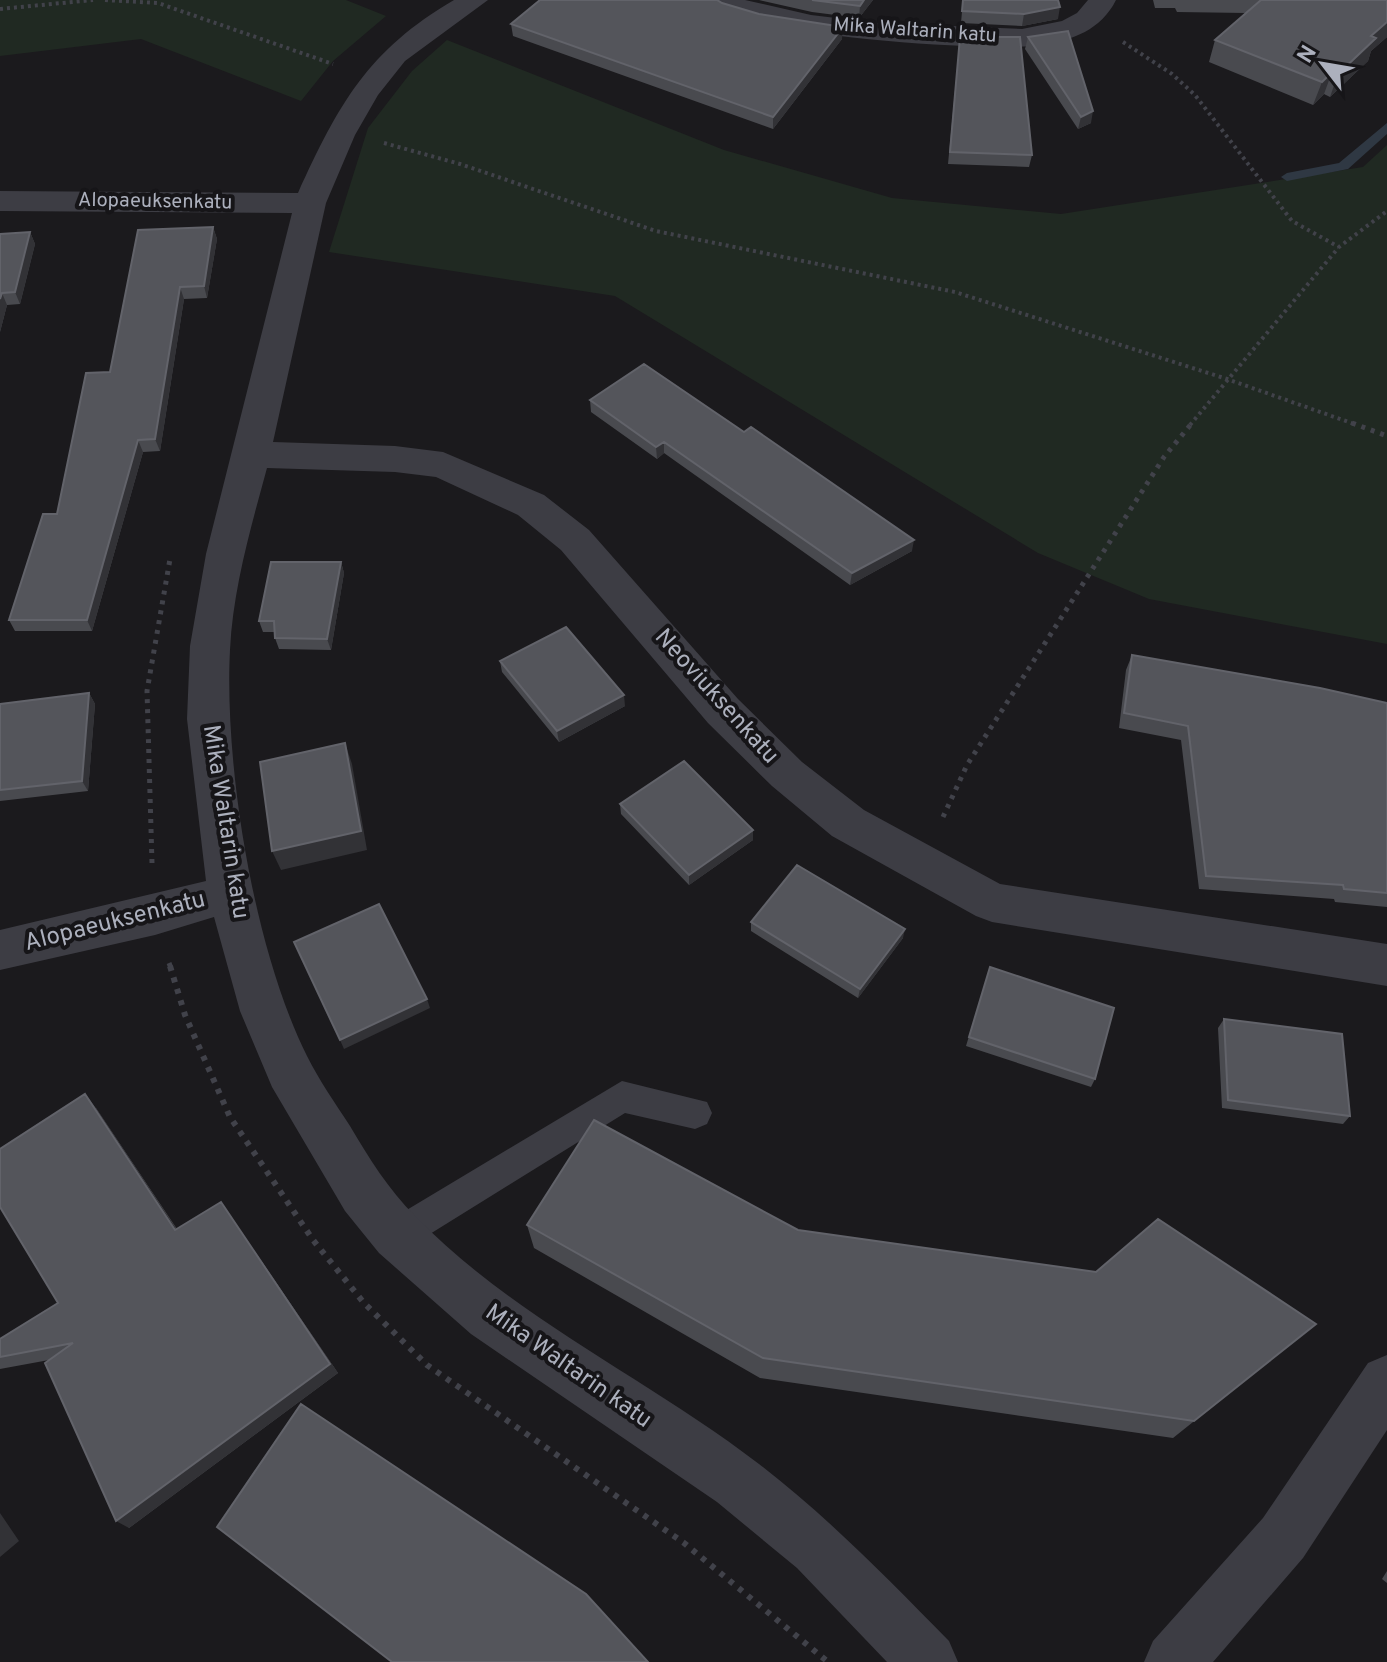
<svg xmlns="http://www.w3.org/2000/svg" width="1387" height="1662" font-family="Overpass,sans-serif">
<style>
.green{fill:#202922}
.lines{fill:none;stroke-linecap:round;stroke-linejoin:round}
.stream{fill:#2f3843;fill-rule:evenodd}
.path-far2{stroke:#41424a;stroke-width:4;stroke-dasharray:3 4;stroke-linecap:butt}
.path-far1{stroke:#41424a;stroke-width:5;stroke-dasharray:4 6;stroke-linecap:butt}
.path{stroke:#41424a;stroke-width:6;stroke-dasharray:5 7;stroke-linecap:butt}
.service{fill:#3d3d44;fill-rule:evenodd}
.minor{fill:#3d3d44;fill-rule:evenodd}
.wall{fill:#494a4f}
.shaded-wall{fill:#323236}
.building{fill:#54555b;stroke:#62636a;stroke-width:2}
.labels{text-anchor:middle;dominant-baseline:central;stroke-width:8;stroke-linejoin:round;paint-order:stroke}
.far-street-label{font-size:20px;fill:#acb0bd;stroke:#161518}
.street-label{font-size:24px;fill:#acb0bd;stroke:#161518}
</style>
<rect width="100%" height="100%" fill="#1b1a1d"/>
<path class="green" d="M0,0H346L386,16L333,61L301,101L141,39L0,56Z
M447,40L724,150L892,198L1061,214L1363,167L1387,145V644L1149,599L1038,553L615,296L329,252L368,128L412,71Z"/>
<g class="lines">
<path class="stream" d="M1387,123V134L1348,169L1287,181L1281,177L1287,173L1339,163Z"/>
<path class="path-far2" d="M105,0L158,3L333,64
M0,9L93,0
M1123,42L1172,74L1195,95L1292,221L1339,247
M384,143L460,164L656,231L955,292L1227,379L1357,425
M1190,425L1339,247L1387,211"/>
<path class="path-far1" d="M1352,423L1387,436
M943,817L967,765L1164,457L1192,423
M152,863L147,691L170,559
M169,963L171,968"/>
<path class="path" d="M170,966L185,1015L230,1117L313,1240L364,1303L427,1365L684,1543L828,1662"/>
<path class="service" d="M622,1081L707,1102L712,1113L707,1124L695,1129L625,1113L409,1247L397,1252L385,1247L379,1235L385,1223Z"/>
<path class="minor" d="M454,0H488L405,61L378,95L355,135L326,203L273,442L395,446L443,452L544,495L589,530L738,699L802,762L864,810L1000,884L1387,944V986L992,922L976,916L832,836L772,786L708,723L561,550L518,515L436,477L395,472L267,468C251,527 233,588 230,650C224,767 254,950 307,1056C319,1080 335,1103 350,1126C369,1158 388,1189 415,1216C514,1318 647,1378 759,1464C828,1517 888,1579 949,1641L958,1662H887L797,1568L717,1502L471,1334L379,1253L345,1211L272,1087L240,1011L214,917L155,935L0,970V930L206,881L187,719L190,646L206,554L292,213L0,211V191L298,193C338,105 368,50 454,0Z
M703,0H745L811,15L878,23L1022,29L1062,21L1077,13L1088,0H1116C1101,30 1073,40 1041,45C993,53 727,35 703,0Z
M1387,1355V1430L1303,1558L1213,1662H1144L1153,1641L1263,1518L1368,1363Z"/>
</g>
<path class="wall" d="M539,0H717L722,3L842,39L773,129L513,36L511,24Z
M759,0H873L859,18L812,12Z
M963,0H1058V19L1022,26L961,23Z
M1153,0H1387V37L1371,51L1368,61L1330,97L1324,94L1313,105L1209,62L1215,40L1246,13L1177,12L1175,8H1155Z
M960,37L1032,155L1029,167L948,164Z
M1028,37L1091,123L1078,129L1025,49Z
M213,227L217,239L207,298L184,299L160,451L143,452L92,631H15L9,620L57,514L110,372Z
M30,232L35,244L20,304L7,305L0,332V234Z
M590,400L912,551L850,585L664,453L657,459L591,412Z
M341,562L344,573L331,650L279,649L275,638L274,632H263L259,621Z
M1132,655L1387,703V907L1335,902L1334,899L1199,889L1181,740L1119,728L1126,670Z
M500,661L625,706L559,742L502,672Z
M89,693L95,704L88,791L0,801V704Z
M620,804L753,830V840L689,885L621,814Z
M751,922L903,938L858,998L751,931Z
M990,967L1095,1079L1091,1087L966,1046Z
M1224,1019L1350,1116L1343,1124L1222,1108L1218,1028Z
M96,1108L177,1229L221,1202L338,1373L129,1528L49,1360L0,1369V1339L58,1303Z
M527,1225L798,1230L1316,1324L1173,1438L760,1378L534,1248Z
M1387,1571V1583L1382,1579Z"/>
<path class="shaded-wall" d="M864,0H873L859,18L860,6Z
M1060,7L1058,19L1022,26L1024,14Z
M1387,22V37L1371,51L1368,61L1330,97L1338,74L1371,36Z
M843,27L842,39L773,129V117Z
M1332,72L1324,94L1313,105L1322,82Z
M1093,111L1091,123L1078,129L1081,117Z
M213,227L217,239L207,298L204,286Z
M30,232L35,244L20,304L15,292Z
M180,287L184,299L160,451L155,439Z
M2,293L7,305L0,332V299Z
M138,440L143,452L92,631L87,620Z
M664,442V453L657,459L656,447Z
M914,540L912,551L850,585L852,573Z
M341,562L344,573L331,650L327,639Z
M89,693L95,704L88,791L82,781Z
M624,695L625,706L559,742L557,731Z
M345,743L352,764L367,850L281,870L272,851Z
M753,830V840L689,885V875Z
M905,929L903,938L858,998L860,989Z
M427,999L430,1008L344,1049L340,1040Z
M85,1094L96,1108L185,1242L175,1230Z
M221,1202L338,1373L129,1528L116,1521Z
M0,1513L19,1541L0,1557Z"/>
<path class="building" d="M540,0H717L722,3L759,14L843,27L773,117L511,24Z
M812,0H864L860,6Z
M963,0H1058L1060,7L1024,14L962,11Z
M1261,0H1387V22L1371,36L1376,38L1338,74L1332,72L1322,82L1215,40Z
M1068,31L1093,111L1081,117L1028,37Z
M960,37H1020L1032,155L950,152Z
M213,227L204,286L180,287L155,439L138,440L87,620H9L43,514H57L86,373L110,372L138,230Z
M30,232L15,292L2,293L0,299V234Z
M644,364L744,432L751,427L914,540L852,573L664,442L656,447L590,400Z
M271,562H341L327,639L275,638L274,621H259Z
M566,627L624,695L557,731L500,661Z
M1132,655L1320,688L1387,703V893L1344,889L1343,885L1206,876L1188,726L1124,713Z
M89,693L82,781L0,790V704Z
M345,743L361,831L272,851L260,762Z
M684,761L753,830L689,875L620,804Z
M797,865L905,929L860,989L751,922Z
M379,904L427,999L340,1040L294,942Z
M990,967L1114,1008L1095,1079L969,1037Z
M1224,1019L1342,1034L1350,1116L1228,1100Z
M85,1094L175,1230L221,1202L330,1364L116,1521L45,1363L73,1343L0,1357V1339L58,1303L0,1207V1149Z
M594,1120L798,1230L1096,1272L1158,1219L1316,1324L1194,1421L763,1358L527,1225Z
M301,1404L586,1594L648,1662H392L217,1527Z"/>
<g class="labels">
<g class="far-street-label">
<text transform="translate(915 31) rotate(4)">Mika Waltarin katu</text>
<text transform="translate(155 202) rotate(1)">Alopaeuksenkatu</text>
</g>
<g class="street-label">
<text transform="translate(716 697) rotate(48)">Neoviuksenkatu</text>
<text transform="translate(225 822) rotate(81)">Mika Waltarin katu</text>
<text transform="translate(115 922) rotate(-14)">Alopaeuksenkatu</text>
<text transform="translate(568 1367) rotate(35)">Mika Waltarin katu</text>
</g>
</g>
<g transform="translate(1323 64) rotate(301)" stroke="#161518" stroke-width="6" paint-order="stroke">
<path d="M0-6L14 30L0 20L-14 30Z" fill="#acb0bd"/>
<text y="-12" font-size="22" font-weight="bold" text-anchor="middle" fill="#acb0bd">N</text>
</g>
</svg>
